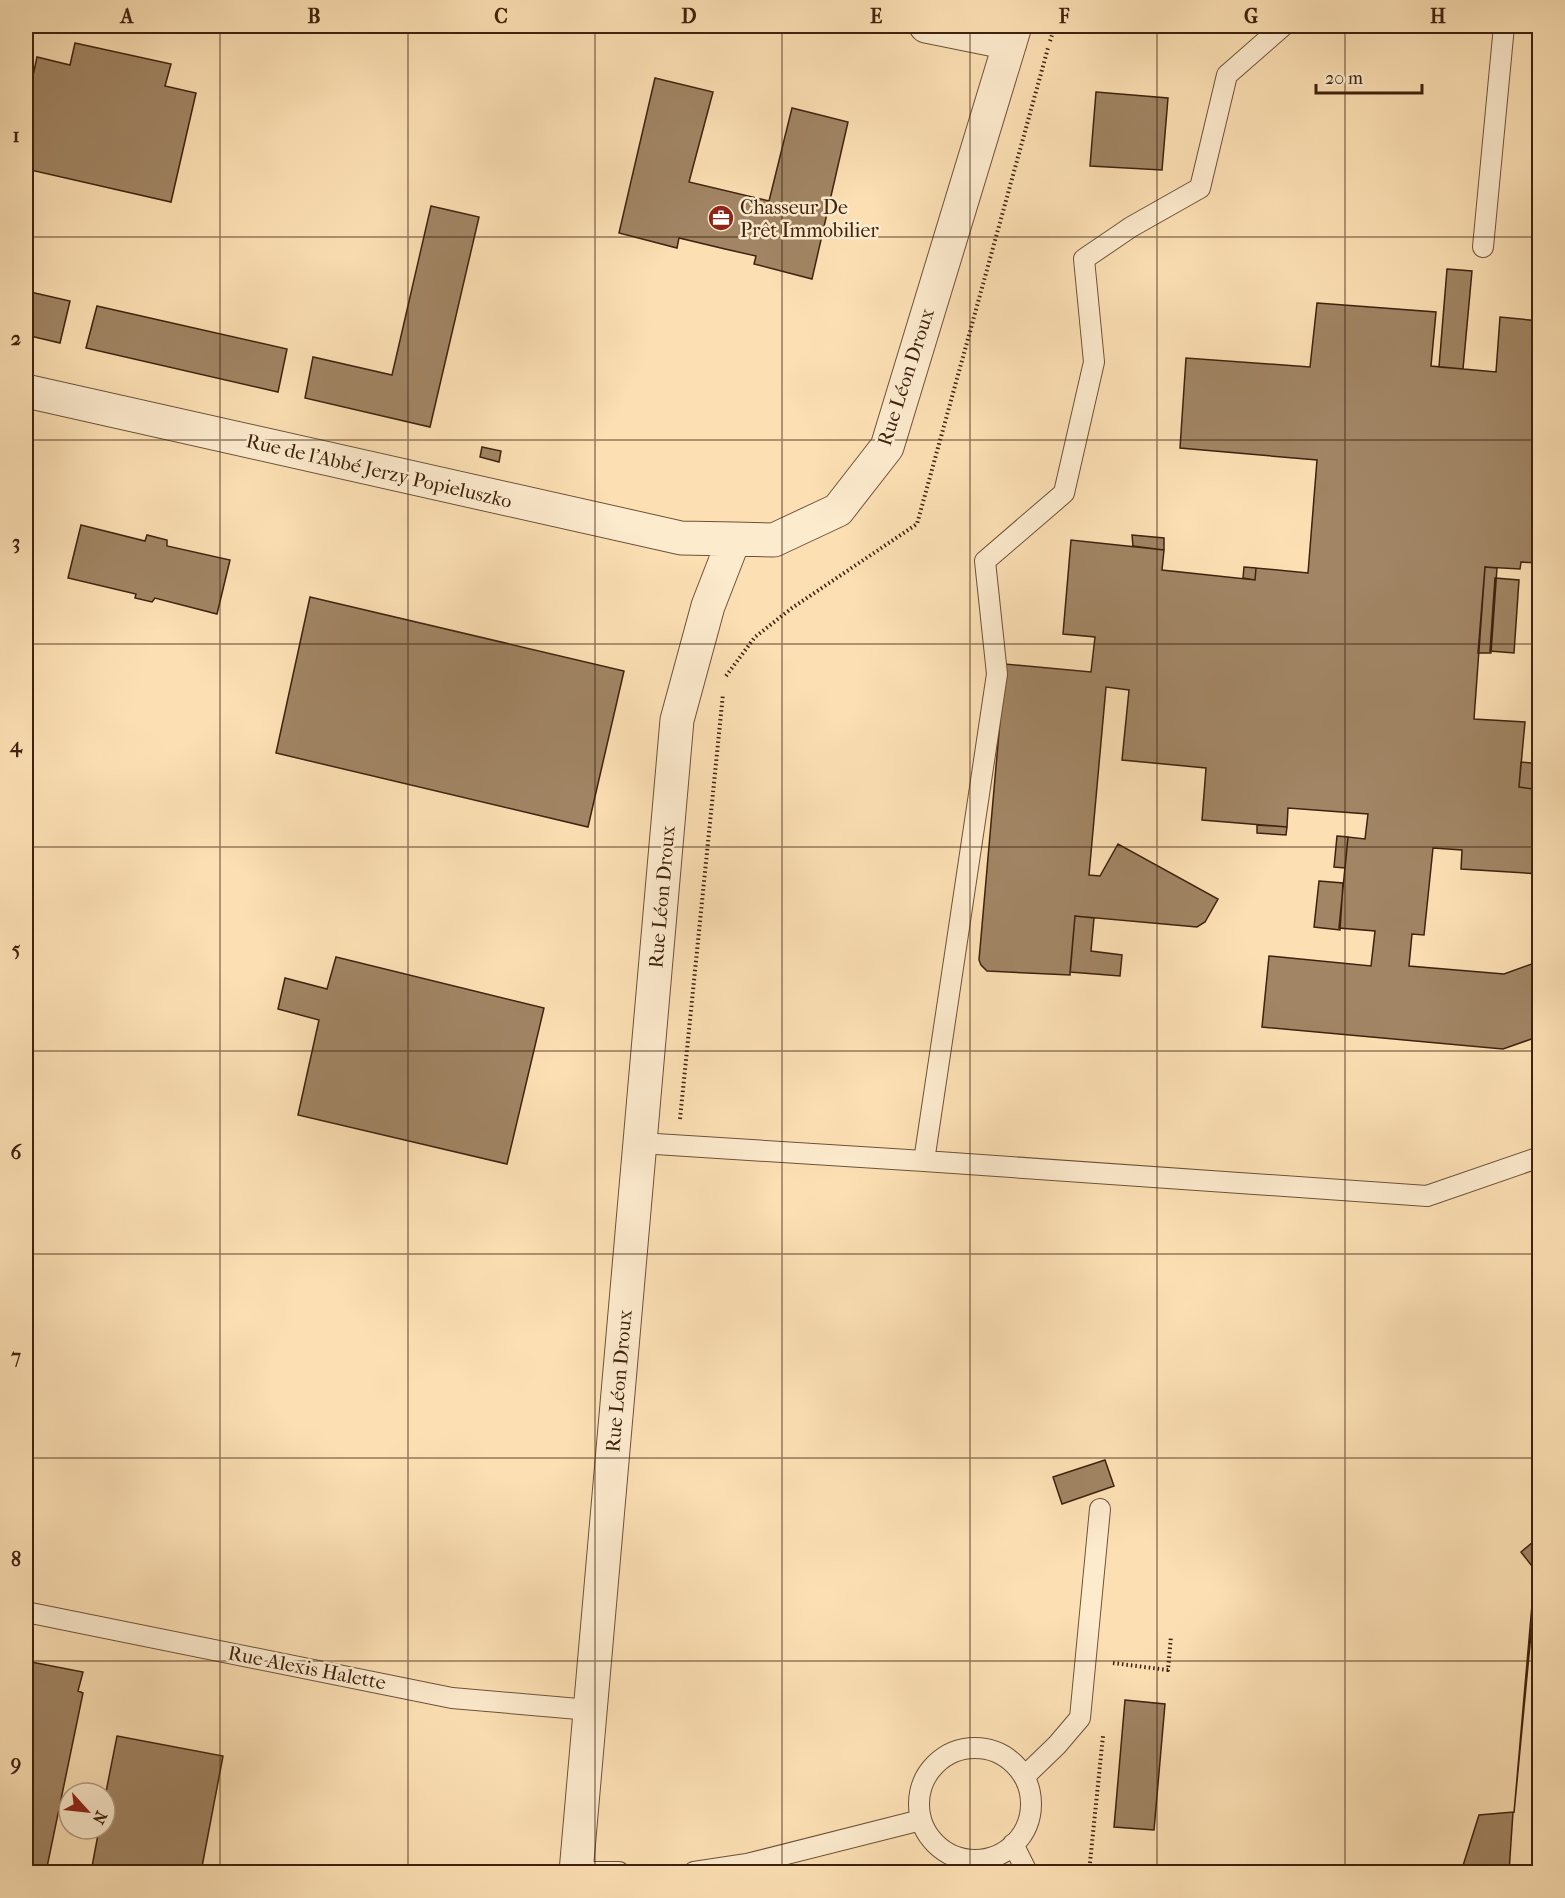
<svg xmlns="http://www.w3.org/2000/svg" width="1565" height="1898" font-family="'IM FELL French Canon',serif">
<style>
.building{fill:#a18564;stroke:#3e220e;stroke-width:1.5}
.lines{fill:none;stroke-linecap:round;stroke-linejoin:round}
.service-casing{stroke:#6e5238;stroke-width:22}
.minor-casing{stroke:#6e5238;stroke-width:35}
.path{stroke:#3e220e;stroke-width:4;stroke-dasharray:1.5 3;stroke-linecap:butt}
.service{stroke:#fdebce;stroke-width:20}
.minor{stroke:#fdebce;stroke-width:33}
.grid{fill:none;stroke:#3e220e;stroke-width:1.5;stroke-opacity:0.55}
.labels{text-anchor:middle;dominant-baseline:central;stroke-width:5;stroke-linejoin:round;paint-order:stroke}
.poi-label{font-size:20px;fill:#3e220e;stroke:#fdebce;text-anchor:start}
.street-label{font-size:20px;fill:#3e220e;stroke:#fdebce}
.neatline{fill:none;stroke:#3e220e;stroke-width:2}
.grid-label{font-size:20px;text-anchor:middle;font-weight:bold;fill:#3e220e}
</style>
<rect width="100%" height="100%" fill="#fce0b4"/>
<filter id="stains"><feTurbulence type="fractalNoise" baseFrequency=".00333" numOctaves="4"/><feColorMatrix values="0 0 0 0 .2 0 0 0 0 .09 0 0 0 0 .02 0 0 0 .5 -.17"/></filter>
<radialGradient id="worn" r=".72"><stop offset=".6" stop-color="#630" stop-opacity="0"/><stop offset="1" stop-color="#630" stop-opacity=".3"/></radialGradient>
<path class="building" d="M75,43L171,64L165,86L196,93L171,202L26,169V108L37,57L70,65Z
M655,78L713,92L689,182L769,201L792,108L848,122L812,279L754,264L756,256L725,249L679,238L677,248L619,233Z
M1096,92L1168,98L1162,170L1090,166Z
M431,206L479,217L430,427L305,398L313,357L392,375Z
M1447,269L1472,271L1463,369L1439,367Z
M26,291L70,301L60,343L26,335Z
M1317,303L1436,312L1431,366L1496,372L1500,317L1540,321V563L1521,562L1520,569L1485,567L1474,719L1525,722L1519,787L1540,790V874L1461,869L1462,850L1433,848L1424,935L1412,934L1409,966L1504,974L1540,961V1036L1503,1049L1262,1027L1269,956L1371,966L1375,931L1339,928L1348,837L1365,839L1368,814L1288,808L1287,827L1202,820L1206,768L1122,760L1129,690L1106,687L1089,875L1100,876L1118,844L1218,899L1205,922L1197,927L1075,916L1070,975L987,971L981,965L979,960L1005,664L1091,672L1095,637L1063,634L1071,540L1164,550L1162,570L1255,580L1256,568L1308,573L1317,460L1180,448L1186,358L1310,367Z
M97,306L287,349L278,392L86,348Z
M482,447L501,451L499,462L480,457Z
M81,525L145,541L147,535L167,540V546L230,560L217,614L155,598L152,602L135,598L136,594L68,578Z
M1132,535L1164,538V550L1133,546Z
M1244,567L1256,568L1255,580L1243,578Z
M1485,567L1497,568L1491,653H1478Z
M1495,578L1519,580L1514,653L1490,651Z
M310,597L624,671L588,827L276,753Z
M1521,762L1540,764V790L1519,787Z
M1257,825L1287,827L1286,835L1257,833Z
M1337,836L1348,837L1345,868L1334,867Z
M1319,881L1343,883L1340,930L1314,927Z
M1075,916L1094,918L1091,951L1122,955L1120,976L1070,972Z
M336,957L544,1008L507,1164L298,1115L319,1020L278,1009L285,978L327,989Z
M1105,1460L1114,1486L1062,1504L1053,1477Z
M1539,1537L1540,1568L1537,1571L1514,1813L1535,1570L1521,1552Z
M26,1661L83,1672L78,1691L83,1693L46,1872H26Z
M1125,1700L1165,1704L1154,1830L1114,1827Z
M117,1736L223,1756L201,1872H91L99,1829H105V1797Z
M1513,1812L1509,1872H1461L1479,1815Z"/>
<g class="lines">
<g class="service-casing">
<path id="service" d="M1283,26L1227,75L1200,188L1131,227L1084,259L1094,362L1064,493L985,561L997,674L924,1161L1427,1196L1540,1157
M1483,247L1504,26
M640,1143L924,1161
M26,1612L452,1698L590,1710
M919 1804a56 56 0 1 1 112 0a56 56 0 1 1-112 0Z
M1024,1777L1057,1745L1080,1718L1100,1509
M1013,1844L1027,1872
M576,1872H619
M694,1872L747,1864L921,1820"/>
</g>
<g class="minor-casing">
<path id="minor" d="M926,26L1010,43
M26,391L681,538L734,539
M576,1872L677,720L708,606L734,539L774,540L838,510L887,447L1015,26"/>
</g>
<path class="path" d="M1050,41L1055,26
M726,676L755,637L792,608L917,524L1048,48
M680,1119L723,694
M1113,1663L1168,1670L1171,1636
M1089,1872L1103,1736"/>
<use href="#service" class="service"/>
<use href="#minor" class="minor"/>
</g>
<path class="grid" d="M220,26V1872M408,26V1872M595,26V1872M782,26V1872M970,26V1872M1157,26V1872M1345,26V1872M26,237H1540M26,440H1540M26,644H1540M26,847H1540M26,1051H1540M26,1254H1540M26,1458H1540M26,1661H1540"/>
<defs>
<g id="office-disc" transform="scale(1.35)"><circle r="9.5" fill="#8f2418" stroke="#fdebce"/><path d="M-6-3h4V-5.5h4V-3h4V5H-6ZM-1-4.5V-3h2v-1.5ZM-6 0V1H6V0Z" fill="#fff"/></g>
</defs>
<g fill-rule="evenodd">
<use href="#office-disc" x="721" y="218"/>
</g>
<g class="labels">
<g class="poi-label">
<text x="740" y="207">Chasseur De<tspan x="740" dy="23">Prêt Immobilier</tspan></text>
</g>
<g class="street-label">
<text transform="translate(906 377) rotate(-72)">Rue Léon Droux</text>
<text transform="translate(379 471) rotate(13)">Rue de l'Abbé Jerzy Popieluszko</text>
<text transform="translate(662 897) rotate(-85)">Rue Léon Droux</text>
<text transform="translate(619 1381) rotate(-85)">Rue Léon Droux</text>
<text transform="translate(307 1668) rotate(11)">Rue Alexis Halette</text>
</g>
</g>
<rect width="1565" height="1898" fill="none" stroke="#fce0b4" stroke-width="66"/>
<g transform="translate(87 1811) rotate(117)"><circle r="28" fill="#fdebce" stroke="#b19b81" stroke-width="1.5"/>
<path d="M0-4.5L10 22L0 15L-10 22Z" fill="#8f2418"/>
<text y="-9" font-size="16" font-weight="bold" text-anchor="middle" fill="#3e220e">N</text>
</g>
<path d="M1316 84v9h106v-9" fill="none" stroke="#3e220e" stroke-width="3"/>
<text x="1325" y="84" font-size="18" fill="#3e220e" stroke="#fdebce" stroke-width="4.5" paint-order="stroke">20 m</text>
<rect x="33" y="33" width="1499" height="1832" class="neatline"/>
<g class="grid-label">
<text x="127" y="23">A</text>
<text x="314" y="23">B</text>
<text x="501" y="23">C</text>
<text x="689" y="23">D</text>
<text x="876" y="23">E</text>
<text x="1064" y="23">F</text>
<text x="1251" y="23">G</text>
<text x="1438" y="23">H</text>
<text x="16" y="142">1</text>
<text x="16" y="345">2</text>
<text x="16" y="549">3</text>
<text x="16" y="752">4</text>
<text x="16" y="956">5</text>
<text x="16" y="1159">6</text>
<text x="16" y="1363">7</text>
<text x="16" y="1566">8</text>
<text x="16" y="1770">9</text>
</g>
<rect width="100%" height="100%" filter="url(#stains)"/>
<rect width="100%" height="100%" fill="url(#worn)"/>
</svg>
